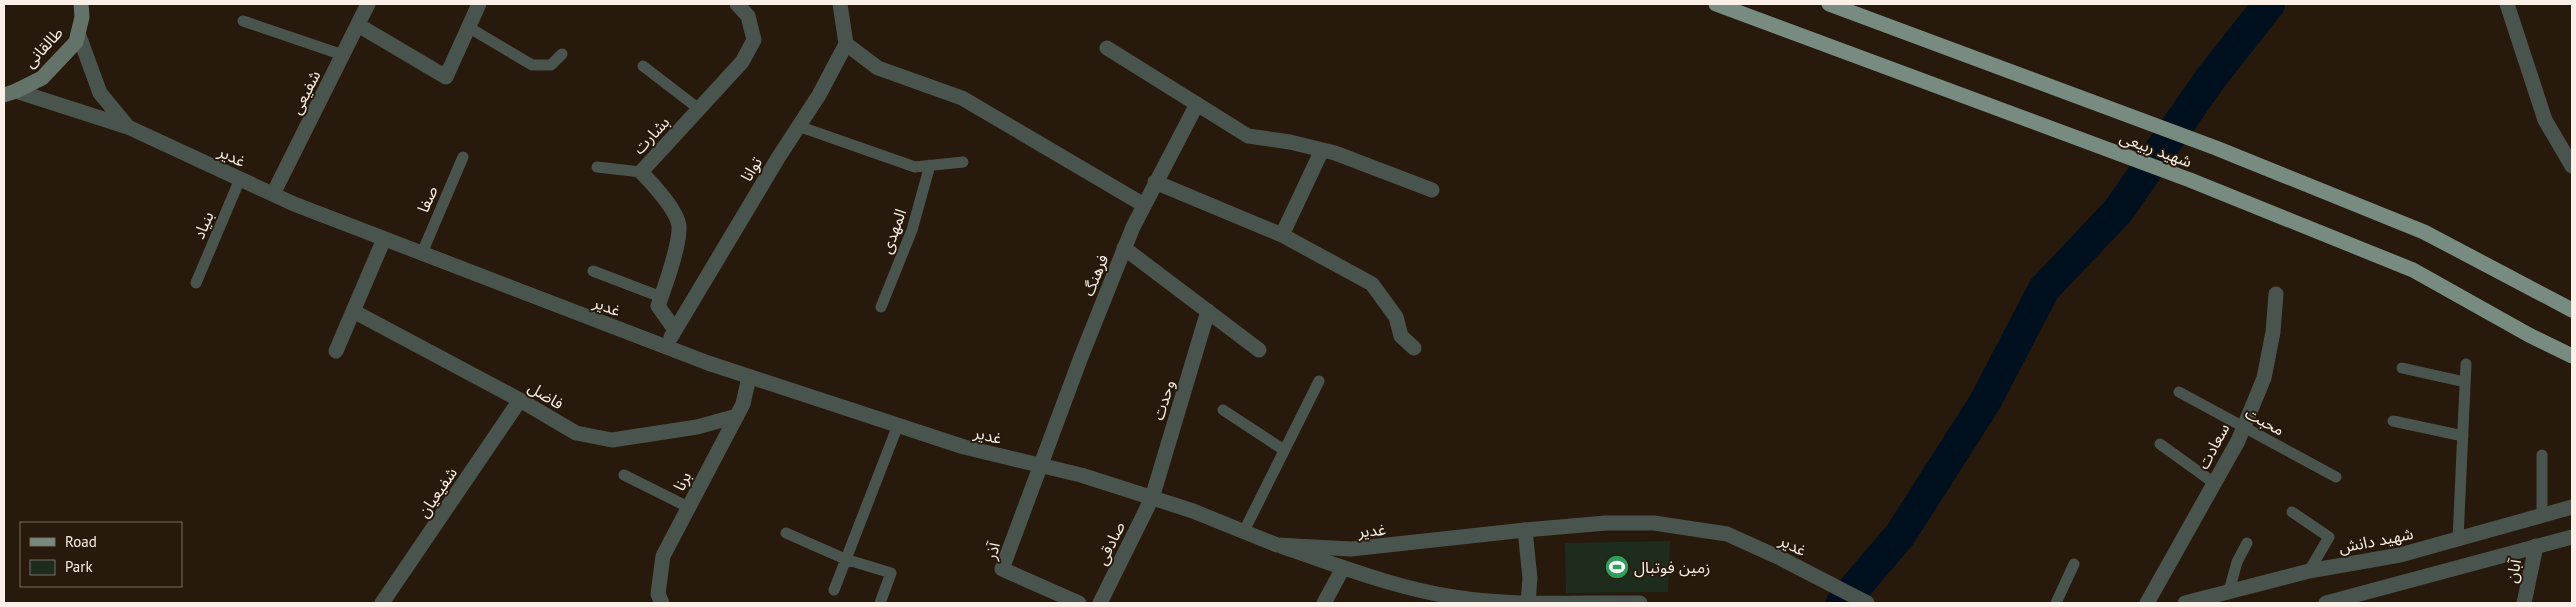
<svg xmlns="http://www.w3.org/2000/svg" width="2576" height="607" font-family="'PT Sans','Noto Sans Arabic',sans-serif">
<style>
.green{fill:#1e2c1e}
.lines{fill:none;stroke-linecap:round;stroke-linejoin:round}
.river{stroke:#00101f;stroke-width:32}
.service{stroke:#4a544e;stroke-width:11}
.minor{stroke:#4a544e;stroke-width:15}
.tertiary{stroke:#4a544e;stroke-width:15}
.secondary{stroke:#64736a;stroke-width:15}
.primary{stroke:#788b80;stroke-width:15}
.labels{text-anchor:middle;dominant-baseline:central;stroke-width:4;stroke-linejoin:round;paint-order:stroke}
.street-label{font-size:16px;fill:#faf0e7;stroke:#27190b}
.poi-label{font-size:16px;fill:#faf0e7;stroke:#27190b;text-anchor:start}
</style>
<rect width="100%" height="100%" fill="#27190b"/>
<path class="green" d="M1670,541L1668,592L1566,593L1565,543Z"/>
<g class="lines">
<path class="river" d="M1842,603L1900,535L1985,402L2044,289L2118,211L2210,79L2269,4"/>
<path class="service" d="M243,21L343,55
M468,27L532,65H551L562,54
M643,66L699,109
M798,126L915,167L963,162
M597,167L641,172
M422,253L463,157
M593,271L661,297
M196,283L240,179
M881,307L912,230L930,165
M2402,368L2465,382
M2179,392L2336,477
M1223,410L1284,450
M2393,421L2463,436
M2160,444L2214,483
M624,475L688,507
M2292,512L2329,537L2309,571
M2542,514V455
M1244,531L1319,381
M786,533L845,559L891,573L880,603
M2458,539L2466,364
M834,590L898,425
M2229,591L2237,562L2247,543
M2056,603L2074,564"/>
<path class="minor" d="M2507,4L2545,120L2572,166
M358,25L446,77L479,4
M846,44L878,68L962,98L1144,205
M1107,48L1248,136L1290,142L1335,153L1432,190
M1155,182L1282,235L1372,284L1396,317L1401,336L1414,348
M273,194L368,4
M1282,235L1322,150
M1124,248L1259,350
M353,311L520,400L576,433L612,440L697,427L737,416
M675,330L658,306C665,286 680,246 679,226C677,210 652,183 641,172L742,62L754,40L748,16L737,4
M671,337L778,158L819,95L846,44L840,4
M336,351L384,239
M1525,530L1530,578L1528,602
M1283,547C1340,566 1395,588 1454,597C1515,607 1579,602 1640,603
M382,603L520,400
M662,603L658,594L663,556L743,404L749,377
M1079,603L1002,569L1081,357L1133,227L1197,104
M1100,603L1152,498L1208,311
M1324,603L1343,568
M2147,603L2238,441L2264,378L2273,332L2276,294
M2524,603L2536,546"/>
<path class="tertiary" d="M78,33L100,93L128,127
M16,91L128,127L294,204L708,363L964,447L1081,475L1193,511L1277,545L1351,549L1525,530L1606,523H1654L1727,534L1780,558L1867,603
M2185,603L2309,571L2400,555L2572,507
M2326,603L2572,537"/>
<path class="secondary" d="M4,95L16,91L42,78L76,42L82,17L81,4"/>
<path class="primary" d="M1716,4L2190,180L2413,270L2529,335L2572,356
M1829,4L2216,148L2424,232L2572,310"/>
</g>
<defs>
<g id="stadium-disc" transform="scale(1.25)"><circle r="9.5" fill="#2e9e5b" stroke="#27190b"/><path d="M0-5a6.5 5 0 1 0 0 10a6.5 5 0 1 0 0-10ZM-3.5-1.8h7v3.6h-7Z" fill="#fff"/></g>
</defs>
<g fill-rule="evenodd">
<use href="#stadium-disc" x="1617" y="567"/>
</g>
<g class="labels">
<g class="street-label">
<text transform="translate(43 47) rotate(-47)">طالقانی</text>
<text transform="translate(305 92) rotate(-63)">شفیعی</text>
<text transform="translate(651 135) rotate(-47)">بشارت</text>
<text transform="translate(2156 149) rotate(20)">شهید ربیعی</text>
<text transform="translate(232 156) rotate(25)">غدیر</text>
<text transform="translate(751 169) rotate(-59)">توانا</text>
<text transform="translate(427 199) rotate(-67)">صفا</text>
<text transform="translate(203 225) rotate(-67)">بنیاد</text>
<text transform="translate(893 231) rotate(-70)">المهدی</text>
<text transform="translate(1095 275) rotate(-68)">فرهنگ</text>
<text transform="translate(607 306) rotate(21)">غدیر</text>
<text transform="translate(546 395) rotate(31)">فاضل</text>
<text transform="translate(1163 400) rotate(-73)">وحدت</text>
<text transform="translate(2265 421) rotate(28)">محبت</text>
<text transform="translate(988 435) rotate(14)">غدیر</text>
<text transform="translate(2213 446) rotate(-62)">سعادت</text>
<text transform="translate(682 481) rotate(-62)">برنا</text>
<text transform="translate(437 492) rotate(-56)">شفیعیان</text>
<text transform="translate(1372 530) rotate(-5)">غدیر</text>
<text transform="translate(2376 540) rotate(-11)">شهید دانش</text>
<text transform="translate(1110 543) rotate(-64)">صادقی</text>
<text transform="translate(1793 545) rotate(26)">غدیر</text>
<text transform="translate(992 551) rotate(-76)">آذر</text>
<text transform="translate(2513 571) rotate(-79)">آبان</text>
</g>
<g class="poi-label">
<text x="1634" y="567">زمین فوتبال</text>
</g>
</g>
<rect width="2576" height="607" fill="none" stroke="#faf0e7" stroke-width="10"/>
<rect x="20" y="522" width="162" height="65" fill="#27190b" stroke="#7b6f63"/>
<rect x="30" y="538" width="25" height="8" fill="#788b80" stroke="#7b6f63"/>
<text x="65" y="547" font-size="15" fill="#faf0e7">Road</text>
<rect x="30" y="560" width="25" height="15" fill="#1e2c1e" stroke="#7b6f63"/>
<text x="65" y="572" font-size="15" fill="#faf0e7">Park</text>
</svg>
